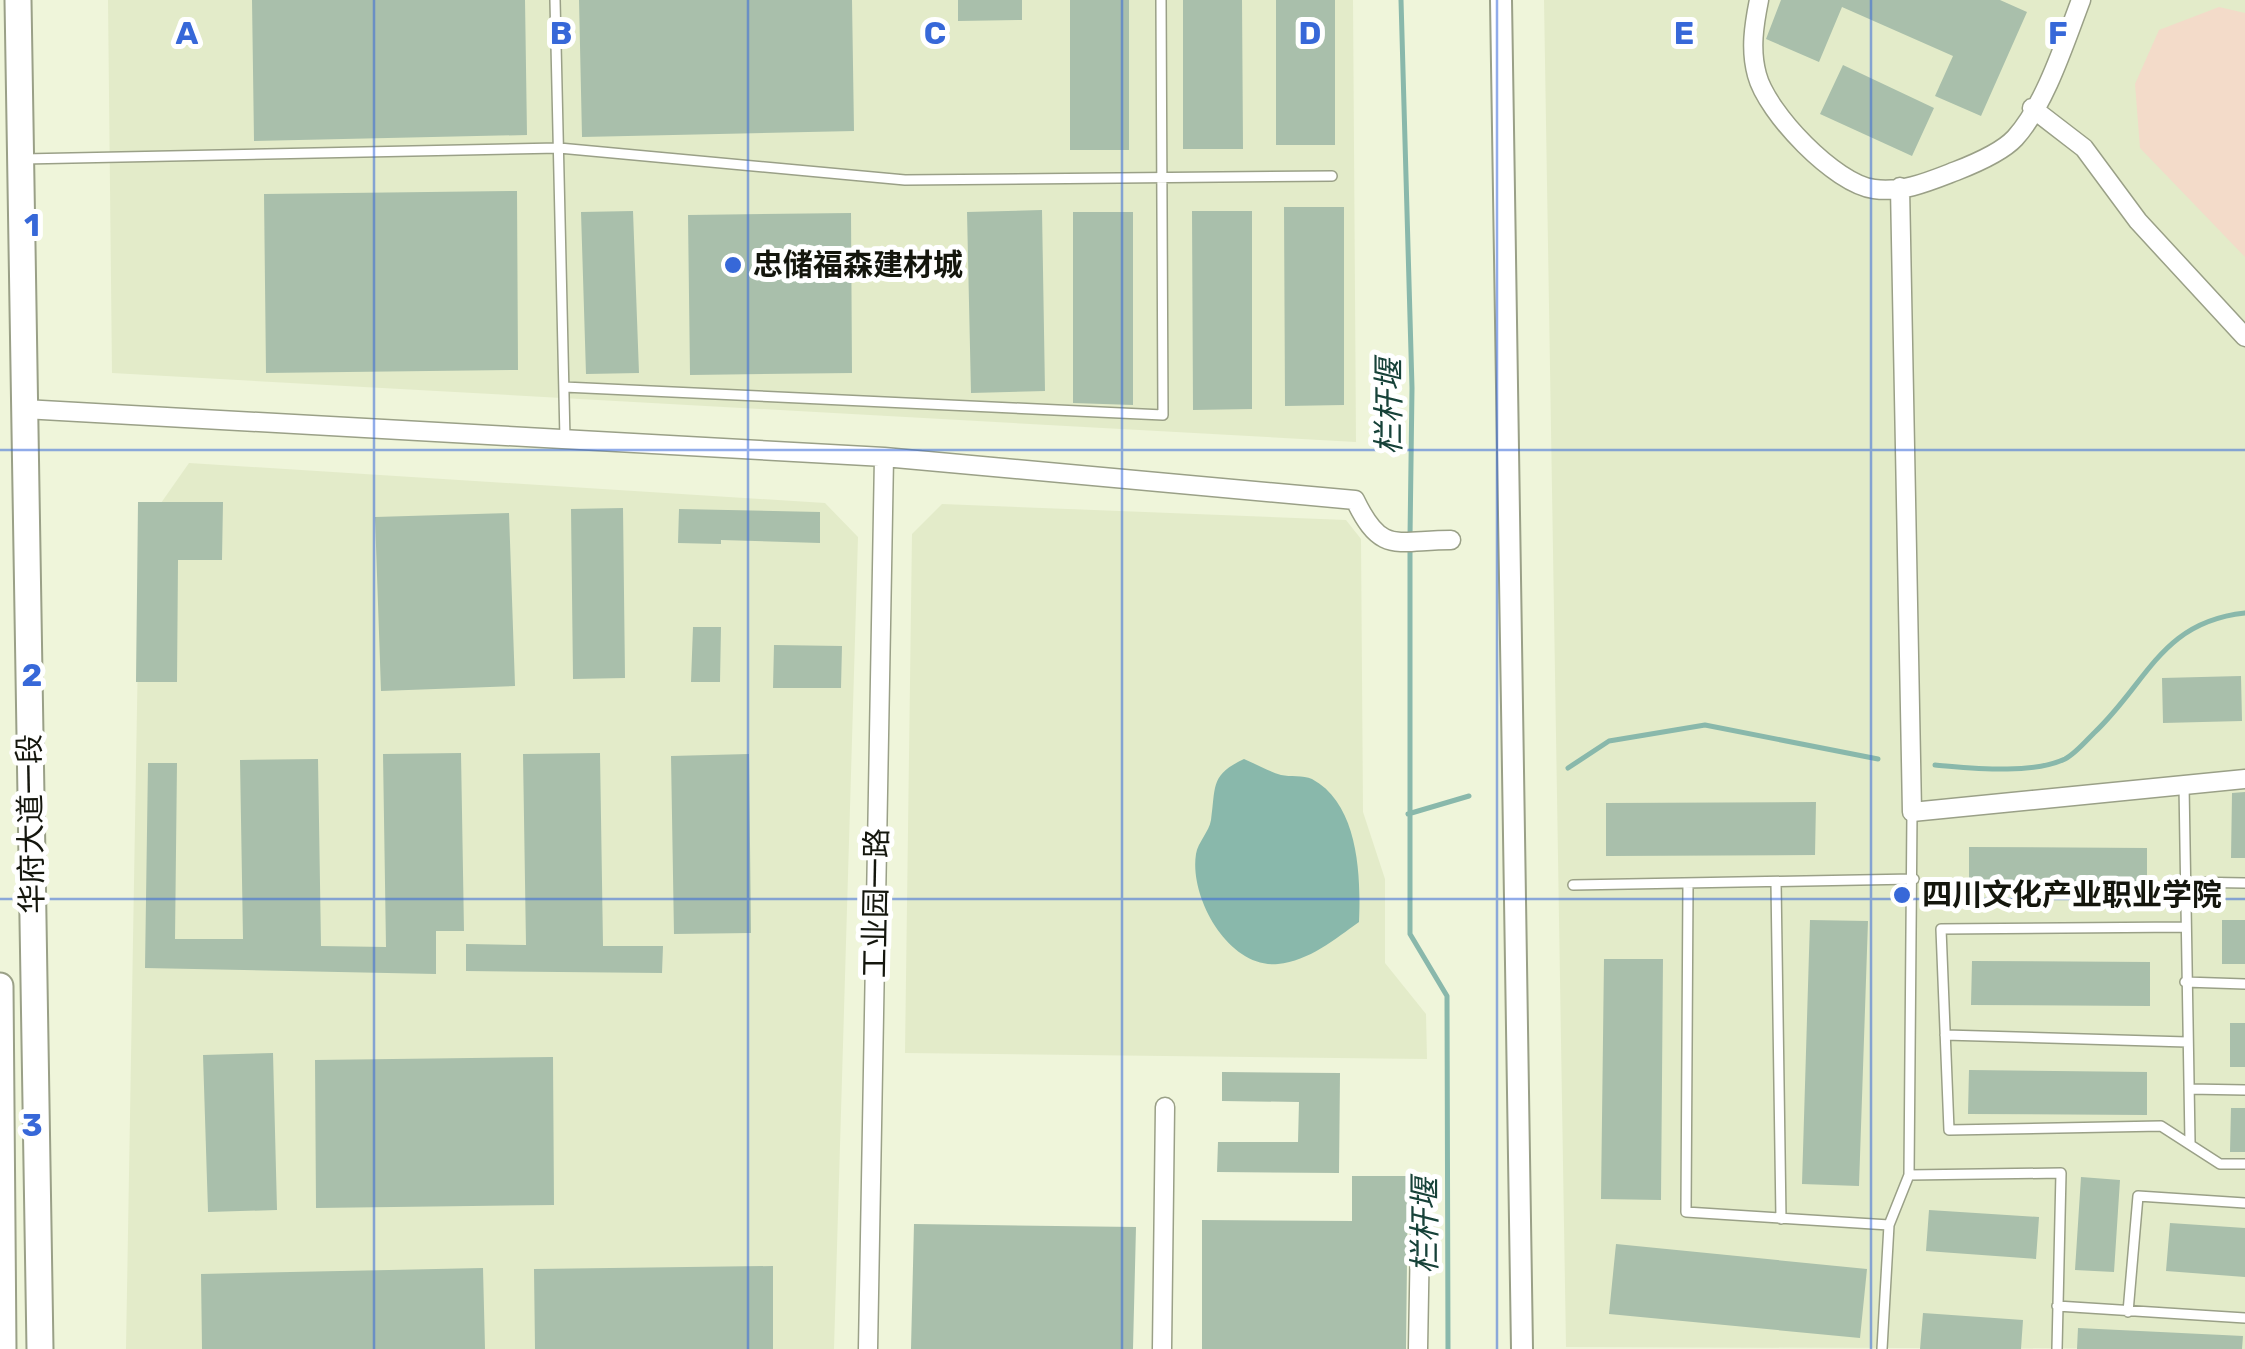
<svg xmlns="http://www.w3.org/2000/svg" width="2245" height="1349" font-family="Rubik,'Noto Sans SC',sans-serif">
<style>
.built{fill:#e3ebc9}
.green{fill:#f3dbc9}
.water{fill:#89b8ab}
.lines{fill:none;stroke-linecap:round;stroke-linejoin:round}
.stream{stroke:#89b8ab;stroke-width:5}
.building{fill:#a9bfab}
.service-casing{stroke:#9aa087;stroke-width:12}
.minor-casing{stroke:#9aa087;stroke-width:21}
.tertiary-casing{stroke:#9aa087;stroke-width:24}
.secondary-casing{stroke:#9aa087;stroke-width:29}
.service{stroke:#fff;stroke-width:9}
.minor{stroke:#fff;stroke-width:18}
.tertiary{stroke:#fff;stroke-width:20}
.secondary{stroke:#fff;stroke-width:25}
.grid{fill:none;stroke:#3768d8;stroke-width:2.5;stroke-opacity:0.55}
.poi-dot{fill:#3768d8;stroke:#fff;stroke-width:4}
.labels{text-anchor:middle;dominant-baseline:central;stroke-width:10;stroke-linejoin:round;paint-order:stroke}
.poi-label{font-size:30px;font-weight:bold;fill:#14160d;stroke:#fff;text-anchor:start}
.street-label{font-size:30px;fill:#14160d;stroke:#fff}
.water-label{font-size:32px;font-style:italic;fill:#174239;stroke:#fff}
.grid-label{font-size:32px;text-anchor:middle;font-weight:bold;fill:#3768d8;stroke:#fff;stroke-width:10;stroke-linejoin:round;paint-order:stroke}
</style>
<rect width="100%" height="100%" fill="#eff5da"/>
<path class="built" d="M108,0H1353L1356,442L112,373Z
M1544,0H2245V1349L1566,1347Z
M189,463L825,503L858,537L834,1349H126L140,533Z
M942,504L1346,520L1361,539L1363,812L1385,879V963L1426,1014L1427,1059L905,1053L912,534Z"/>
<path class="green" d="M2219,7L2245,13V257L2140,148L2135,84L2159,30Z"/>
<path class="water" d="M1244,759C1256,764 1268,771 1281,775C1290,777 1303,775 1312,779C1359,804 1361,877 1359,922C1335,939 1309,961 1278,964C1229,969 1189,898 1196,854C1198,842 1209,832 1211,820C1216,786 1210,775 1244,759Z"/>
<g class="lines">
<path class="stream" d="M1401,0L1412,388L1410,537
M1410,548V934L1447,996L1448,1349
M1935,765C1972,768 2030,775 2065,759C2075,754 2086,741 2094,733C2148,682 2161,622 2245,613
M1568,768L1609,741L1705,725L1878,759
M1408,814L1469,796"/>
</g>
<path class="building" d="M252,0H525L527,135L254,141Z
M579,0H852L854,131L582,137Z
M958,0H1022V20L958,21Z
M1070,0H1129V150H1070Z
M1183,0H1242L1243,149H1183Z
M1276,0H1335V145H1276Z
M1781,0H2000L2027,12L1981,116L1935,96L1953,56L1842,7L1819,62L1766,39Z
M1843,65L1934,108L1912,156L1820,114Z
M517,191L518,370L266,373L264,194Z
M1284,207H1344V405L1285,406Z
M1042,210L1045,391L971,393L967,212Z
M633,211L639,373L586,374L581,212Z
M1192,211H1252V409L1193,410Z
M1073,212H1133V405L1073,403Z
M851,213L852,373L690,375L688,215Z
M138,502H223L222,560H178L177,682H136Z
M623,508L625,678L573,679L571,509Z
M679,509L820,512V543L721,540V544L678,543Z
M509,513L515,686L381,691L375,517Z
M693,627H721L720,682H691Z
M774,645L842,646L841,688H773Z
M2241,676L2242,721L2163,723L2162,678Z
M461,753L464,931H436V974L145,968L148,763H177L175,939H243L240,760L318,759L321,946L386,947L383,754Z
M600,753L603,946H663L662,973L466,971V944L526,945L523,754Z
M749,754L751,933L674,934L671,756Z
M2245,792V858H2231L2232,793Z
M1816,802L1815,855L1606,856V803Z
M1969,847L2147,848V892L1969,891Z
M1810,920L1868,921L1859,1186L1802,1184Z
M2222,920H2245V964H2222Z
M1604,959H1663L1661,1200L1601,1199Z
M1972,961L2150,962V1006L1971,1005Z
M2230,1023H2245V1067H2230Z
M273,1053L277,1210L208,1212L203,1055Z
M553,1057L554,1205L316,1208L315,1060Z
M1969,1070L2147,1072V1115L1968,1114Z
M1222,1072L1340,1073L1339,1173L1217,1172L1218,1142H1298L1299,1102L1222,1101Z
M2231,1108H2245V1152H2230Z
M1352,1176H1408L1406,1349H1202V1220L1352,1221Z
M2081,1177L2120,1180L2114,1272L2075,1270Z
M1929,1210L2039,1217L2036,1259L1926,1251Z
M2170,1223L2245,1228V1277L2166,1271Z
M914,1224L1136,1227L1133,1349H911Z
M1616,1244L1867,1269L1860,1338L1609,1314Z
M773,1266V1349H535L534,1269Z
M483,1268L485,1349H202L201,1274Z
M1923,1313L2023,1320L2021,1349H1920Z
M2078,1328L2243,1336L2242,1349H2077Z"/>
<g class="lines">
<g class="service-casing">
<path id="service" d="M555,0L565,439
M23,159L559,148L905,180L1332,176
M564,387L1163,415L1161,0
M2184,785L2190,1142
M1776,882L1781,1219
M2185,882L2245,883
M1688,883L1686,1212L1889,1225
M1573,885L1914,879
M2185,927L1941,929L1949,1130L2161,1126L2220,1164H2245
M2185,982L2245,984
M1945,1035L2187,1042
M2189,1089L2245,1090
M1909,1175L2061,1173L2057,1349
M2057,1306L2245,1318
M2128,1312L2138,1196L2245,1203
M1882,1349L1889,1225L1909,1175L1912,812"/>
</g>
<g class="minor-casing">
<path id="minor" d="M1759,0C1754,25 1750,50 1757,75C1767,113 1835,184 1874,189C1903,193 1930,181 1956,171C1974,164 2002,152 2015,138C2045,105 2065,42 2081,0
M2032,108L2084,148L2138,221L2245,337
M1900,187L1912,812L2245,779
M24,409L884,457L1355,500C1382,556 1396,540 1451,540
M868,1349L884,457
M1162,1349L1165,1107
M1418,1349L1420,1235"/>
</g>
<g class="tertiary-casing">
<path id="tertiary" d="M1501,0L1522,1349"/>
</g>
<g class="secondary-casing">
<path id="secondary" d="M18,0L40,1349
M0,986L3,1349"/>
</g>
<use href="#service" class="service"/>
<use href="#minor" class="minor"/>
<use href="#tertiary" class="tertiary"/>
<use href="#secondary" class="secondary"/>
</g>
<path class="grid" d="M374,0V1349M748,0V1349M1122,0V1349M1497,0V1349M1871,0V1349M0,450H2245M0,899H2245"/>
<g class="poi-dot">
<circle cx="733" cy="265" r="10"/>
<circle cx="1902" cy="895" r="10"/>
</g>
<g class="labels">
<g class="poi-label">
<text x="753" y="265">忠储福森建材城</text>
<text x="1922" y="895">四川文化产业职业学院</text>
</g>
<g class="street-label">
<text transform="translate(31 824) rotate(-91)">华府大道一段</text>
<text transform="translate(876 903) rotate(-89)">工业园一路</text>
</g>
<g class="water-label">
<text transform="translate(1389 407) rotate(-90)">栏杆堰</text>
<text transform="translate(1425 1226) rotate(-90)">栏杆堰</text>
</g>
</g>
<g class="grid-label">
<text x="187" y="44">A</text>
<text x="561" y="44">B</text>
<text x="935" y="44">C</text>
<text x="1310" y="44">D</text>
<text x="1684" y="44">E</text>
<text x="2058" y="44">F</text>
<text x="32" y="236">1</text>
<text x="32" y="686">2</text>
<text x="32" y="1136">3</text>
</g>
</svg>
